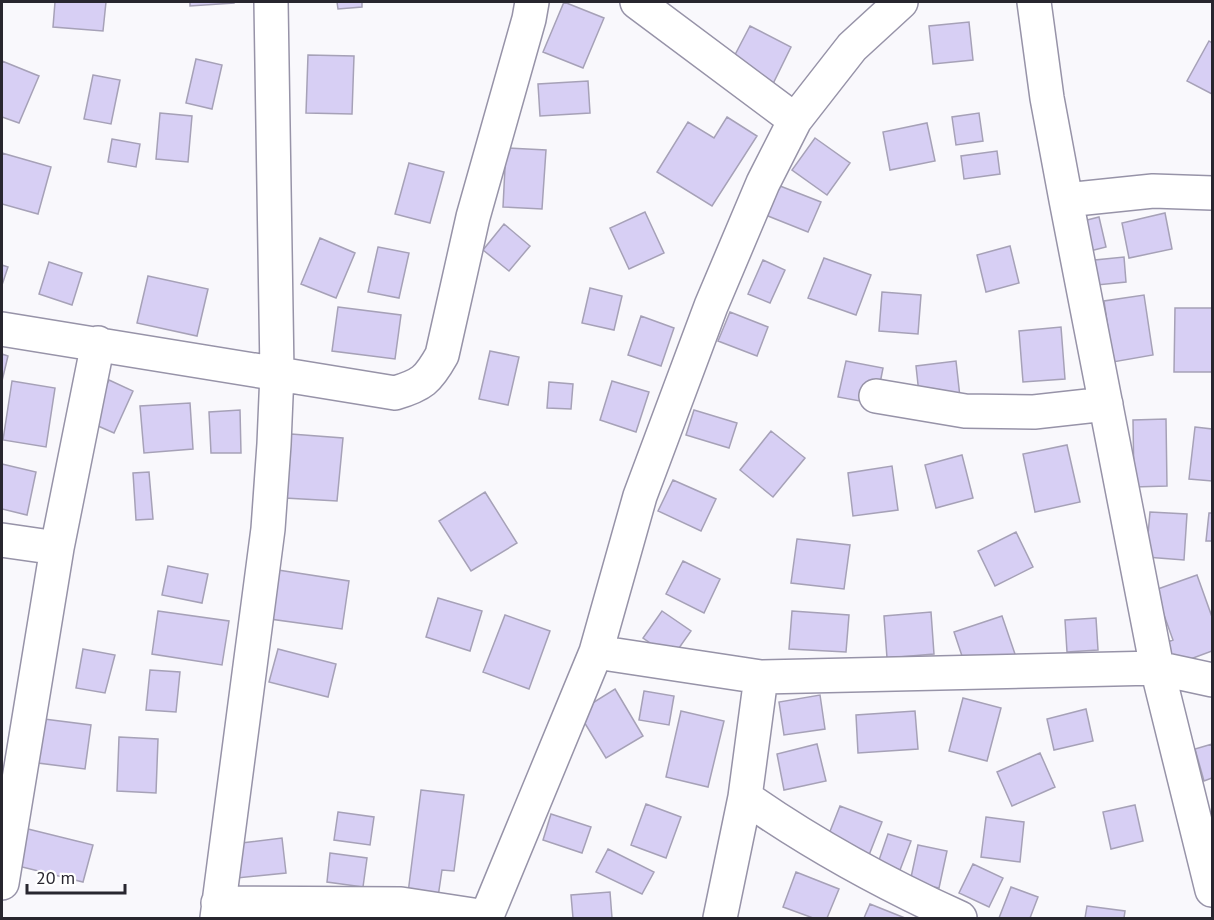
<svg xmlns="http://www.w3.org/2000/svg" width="1214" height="920" font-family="'PT Sans',sans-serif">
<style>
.building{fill:#d7cff4;stroke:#a6a1b7;stroke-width:1.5}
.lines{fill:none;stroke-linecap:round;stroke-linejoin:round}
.minor-casing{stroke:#9793a8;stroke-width:36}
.minor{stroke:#fff;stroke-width:33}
</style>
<rect width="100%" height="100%" fill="#f9f8fc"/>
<path class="building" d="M55,2H106L103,31L53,27Z
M190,2H234V3L190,6Z
M337,2H362V7L338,9Z
M564,2L604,18L583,68L543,52Z
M969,22L973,60L933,64L929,26Z
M750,26L791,47L767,96L725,74Z
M1209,41L1212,43V94L1187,81Z
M308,55L354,56L352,114L306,113Z
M196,59L222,65L212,109L186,103Z
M2,61L39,76L19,123L2,117Z
M93,75L120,80L111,124L84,119Z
M588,81L590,113L540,116L538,84Z
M160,113L192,116L188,162L156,159Z
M979,113L983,141L956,145L952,117Z
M727,117L757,136L712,206L657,172L688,122L714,138Z
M927,123L935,161L890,170L883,132Z
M815,138L850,163L827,195L792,170Z
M112,139L140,144L136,167L108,162Z
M506,148L546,150L542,209L503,207Z
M997,151L1000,174L964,179L961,156Z
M2,153L51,167L38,214L2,204Z
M409,163L444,172L430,223L395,214Z
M775,184L821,202L808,232L763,214Z
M645,212L664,253L629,269L610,228Z
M1165,213L1172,249L1129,258L1122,223Z
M1099,217L1106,247L1086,252L1079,222Z
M504,224L530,246L509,271L483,250Z
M320,238L355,253L336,298L301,284Z
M1010,246L1019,283L986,292L977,255Z
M378,247L409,253L399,298L368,292Z
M1124,257L1126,282L1097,285L1095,260Z
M824,258L871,275L856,315L808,298Z
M763,260L785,270L770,303L748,294Z
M49,262L82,273L72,305L39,294Z
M2,265L8,267L2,285Z
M148,276L208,289L197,336L137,323Z
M590,288L622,296L614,330L582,323Z
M882,292L921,295L918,334L879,331Z
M1144,295L1153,355L1113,362L1104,301Z
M338,307L401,315L395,359L332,351Z
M1175,308H1212V372H1174Z
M730,312L768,327L757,356L718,341Z
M641,316L674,328L661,366L628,355Z
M1061,327L1065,379L1023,382L1019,331Z
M490,351L519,357L508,405L479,399Z
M2,354L8,356L2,381Z
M846,361L883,368L876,404L838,397Z
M956,361L960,397L920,403L916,366Z
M109,380L133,391L114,433L89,422Z
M12,381L55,388L46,447L3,440Z
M612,381L649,392L636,432L600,420Z
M549,382L573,384L571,409L547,408Z
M190,403L193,449L144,453L140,406Z
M240,410L241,453H211L209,412Z
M694,410L737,423L729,448L686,435Z
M1166,419L1167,486L1134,487L1133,420Z
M1195,427L1212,429V481L1189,479Z
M771,431L805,458L773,497L740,470Z
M291,434L343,438L337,501L285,498Z
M1067,445L1080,502L1035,512L1023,454Z
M962,455L973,498L936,508L925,465Z
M2,464L36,472L27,515L2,509Z
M892,466L898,510L853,516L848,473Z
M149,472L153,519L136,520L133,473Z
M673,480L716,499L701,531L658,511Z
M485,492L517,543L471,571L439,521Z
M1150,512L1187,514L1184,560L1146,557Z
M1209,513H1212V541H1206Z
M1016,532L1033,567L995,586L978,551Z
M797,539L850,545L844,589L791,583Z
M683,561L720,579L704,613L666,594Z
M168,566L208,574L202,603L162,595Z
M278,570L349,581L342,629L270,619Z
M1197,575L1212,617V651L1169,667L1160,645L1173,640L1155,590Z
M438,598L482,611L470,651L426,637Z
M158,611L229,621L222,665L152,654Z
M662,611L691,631L672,658L643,638Z
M792,611L849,615L846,652L789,649Z
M931,612L934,654L887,658L884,616Z
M505,615L550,631L529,689L483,672Z
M1002,616L1015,654L967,671L954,632Z
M1096,618L1098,650L1067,652L1065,620Z
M83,649L115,655L105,693L76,688Z
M278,649L336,664L328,697L269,682Z
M150,670L180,672L176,712L146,710Z
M615,689L643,736L606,758L578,712Z
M644,691L674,696L669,725L639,720Z
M820,695L825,729L784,735L779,702Z
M963,698L1001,708L987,761L949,751Z
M1086,709L1093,741L1054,750L1047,719Z
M681,711L724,721L708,787L666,777Z
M915,711L918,749L858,753L856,715Z
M44,719L91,725L85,769L38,763Z
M119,737L158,739L156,793L117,791Z
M817,744L826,781L784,790L777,754Z
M1212,744V778L1204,781L1195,749Z
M1040,753L1055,787L1012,806L997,772Z
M421,790L464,795L454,871L442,870L438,897L408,893Z
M646,804L681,817L666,858L631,845Z
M1135,805L1143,841L1111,849L1103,812Z
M840,806L882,822L869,855L827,839Z
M338,812L374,817L370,845L334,840Z
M551,814L591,827L582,853L543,840Z
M986,817L1024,822L1020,862L981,857Z
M24,828L93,845L83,882L14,865Z
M888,834L911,841L900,870L878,863Z
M282,838L286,873L237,878L233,844Z
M918,845L947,851L939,888L910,882Z
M608,849L654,872L642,894L596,872Z
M330,853L367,858L363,887L327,882Z
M973,864L1003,878L989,907L959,893Z
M796,872L839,889L827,918H813L783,907Z
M1011,887L1038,897L1030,918H999Z
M610,892L612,918H573L571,895Z
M870,904L905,918H864Z
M1087,906L1125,911L1124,918H1085Z"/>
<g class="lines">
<g class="minor-casing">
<path id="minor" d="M637,2L795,120
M1034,2L1047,98L1066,200L1157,668L1212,890
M1066,200L1153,191L1212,193
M2,329L395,393C422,385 428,380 442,355L473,217L529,19L532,2
M876,396L965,411L1034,412L1106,404
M2,540L57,548
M596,652L761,677L1157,668L1212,680
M745,797C812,844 885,884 960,918
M2,883L57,548L98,343
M218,903L401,904L486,917
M217,918L268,529L274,444L277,373L271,2
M486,918L596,652L640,496L711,306L763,183L795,120L852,47L901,2
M720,918L745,797L761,677"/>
</g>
<use href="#minor" class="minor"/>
</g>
<rect width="1214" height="920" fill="none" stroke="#28262f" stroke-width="6"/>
<path d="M27 884v9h98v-9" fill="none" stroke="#28262f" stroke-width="3"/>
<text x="36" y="884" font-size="18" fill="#28262f" stroke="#ffffff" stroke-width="4.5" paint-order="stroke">20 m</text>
</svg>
